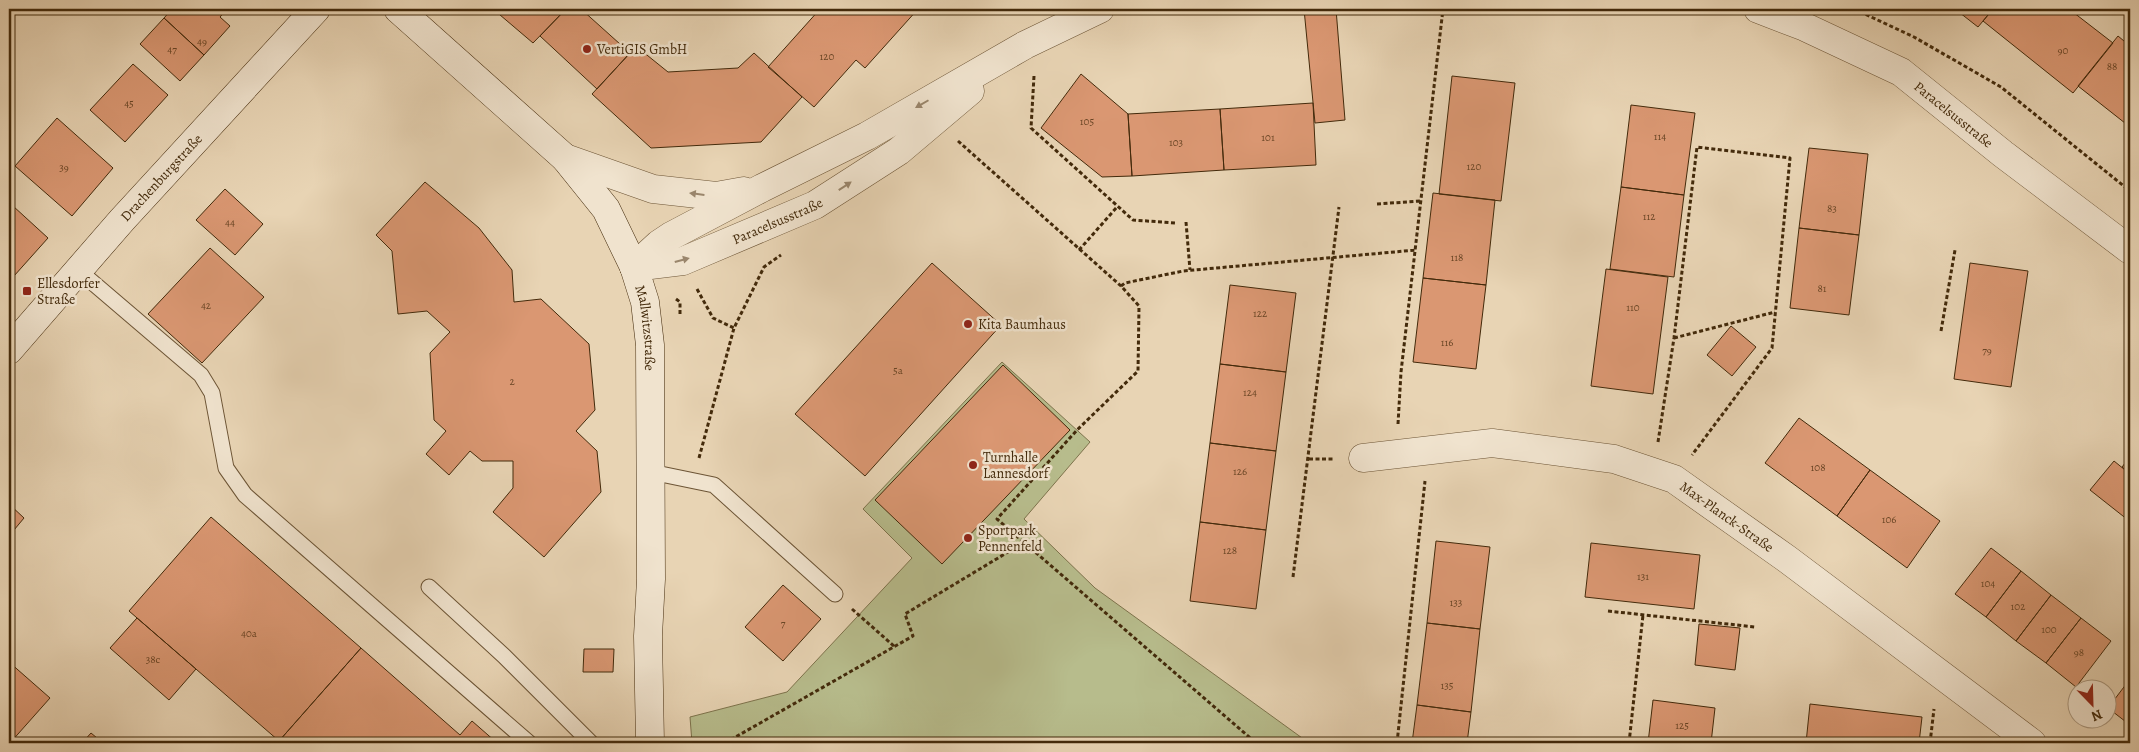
<svg xmlns="http://www.w3.org/2000/svg" width="2139" height="752" font-family="Alegreya,serif">
<style>
.green{fill:#b7bc8c;stroke:#7d734c}
.building{fill:#da9772;stroke:#432a0b}
.lines{fill:none;stroke-linecap:round;stroke-linejoin:round}
.lane-casing{stroke:#6c5435;stroke-width:17}
.street-casing{stroke:#6c5435;stroke-width:29}
.secondary-casing{stroke:#432a0b;stroke-width:29}
.path{stroke:#432a0b;stroke-width:3;stroke-dasharray:4 2.5;stroke-linecap:butt}
.lane{stroke:#f0e3ce;stroke-width:15}
.street{stroke:#f0e3ce;stroke-width:28}
.secondary{stroke:#f0e3ce;stroke-width:28}
.oneway{fill:#9a866c}
.poi-dot{fill:#8f2418;stroke:#f0e3ce;stroke-width:2}
.labels{text-anchor:middle;dominant-baseline:central;stroke-width:5;stroke-linejoin:round;paint-order:stroke}
.number-label{font-size:11px;fill:#694525}
.poi-label{font-size:14px;fill:#432a0b;stroke:#f0e3ce;text-anchor:start}
.street-label{font-size:14px;fill:#432a0b;stroke:#f0e3ce}
</style>
<rect width="100%" height="100%" fill="#e8d4b4"/>
<filter id="stains"><feTurbulence type="fractalNoise" baseFrequency=".004" numOctaves="4"/><feColorMatrix values="0 0 0 0 .2 0 0 0 0 .09 0 0 0 0 .02 0 0 0 .5 -.17"/></filter>
<radialGradient id="worn" r=".72"><stop offset=".6" stop-color="#630" stop-opacity="0"/><stop offset="1" stop-color="#630" stop-opacity=".3"/></radialGradient>
<path class="green" d="M1002,362L1090,442L1024,519L1095,588L1309,743H692L690,717L787,692L912,558L863,509Z"/>
<path class="building" d="M172,9H227L220,17L230,26L204,55L164,18Z
M493,9H566L533,43Z
M566,9H581L630,53L597,89L540,36Z
M820,9H918L865,68L856,60L814,107L768,67Z
M1304,9H1336L1345,120L1315,123Z
M1955,9H1993L1978,27Z
M1993,9H2069L2113,43L2073,93L1983,21Z
M164,18L204,55L180,81L140,44Z
M2118,36L2130,46V127L2078,86Z
M637,47L668,72L738,68L754,53L802,97L761,142L651,148L592,94L630,53Z
M133,64L168,95L125,142L90,110Z
M1081,74L1128,114L1132,176L1102,177L1041,128Z
M1452,76L1515,83L1501,201L1439,194Z
M1313,103L1316,165L1224,170L1220,109Z
M1631,105L1695,113L1684,195L1621,187Z
M1220,109L1224,170L1132,176L1128,114Z
M57,118L113,168L72,216L15,166Z
M1809,148L1868,154L1859,235L1799,228Z
M425,182L479,228L512,270L514,302L541,299L589,344L595,410L576,431L597,451L601,492L544,557L493,512L513,488V461H482L470,451L449,475L426,454L446,431L434,420L430,353L450,332L427,311L398,314L392,251L376,235Z
M1621,187L1684,195L1674,277L1610,269Z
M225,189L263,224L235,255L196,220Z
M1433,193L1495,200L1486,285L1423,278Z
M13,206L48,238L14,276L9,272V210Z
M1799,228L1859,235L1849,315L1790,308Z
M210,248L264,297L202,363L148,314Z
M932,263L1001,325L865,476L795,414Z
M1970,263L2028,271L2011,387L1954,379Z
M1606,269L1668,277L1653,394L1591,386Z
M1423,278L1486,285L1476,369L1413,362Z
M1230,285L1296,293L1286,372L1220,364Z
M1731,326L1756,347L1732,376L1707,355Z
M1220,364L1286,372L1276,451L1210,443Z
M1003,365L1070,430L942,564L875,500Z
M1799,418L1870,470L1837,516L1765,463Z
M1210,443L1276,451L1266,530L1200,522Z
M2130,457V474L2122,467Z
M2114,461L2130,474V518L2128,520L2090,490Z
M1870,470L1940,521L1907,568L1837,516Z
M9,504L24,518L9,536Z
M211,517L361,648L279,741L129,611Z
M1200,522L1266,530L1256,609L1190,601Z
M1436,541L1490,547L1480,629L1427,623Z
M1591,543L1700,555L1694,609L1585,597Z
M1991,548L2021,571L1986,617L1955,594Z
M2021,571L2051,595L2016,641L1986,617Z
M783,585L821,619L783,661L745,627Z
M2051,595L2081,618L2046,663L2016,641Z
M137,618L196,669L169,700L110,648Z
M2081,618L2111,641L2076,687L2046,663Z
M1427,623L1480,629L1471,712L1417,705Z
M1699,624L1740,628L1735,670L1695,665Z
M361,648L460,735L472,721L496,742L494,743H281L279,741Z
M584,649H614L613,672H583Z
M9,662L50,698L10,743H9Z
M2130,679V725L2108,708Z
M1653,700L1715,708L1711,743H1648Z
M1810,704L1922,717L1919,743H1806Z
M1417,705L1471,712L1467,743H1412Z
M91,733L103,743H82Z"/>
<g class="lines">
<g class="lane-casing">
<path id="lane" d="M78,270L201,375L212,393L226,468L245,495L529,743
M651,472L714,485L835,594
M429,587L504,656L591,743"/>
</g>
<g class="street-casing">
<g id="street">
<path id="s1" d="M1758,9L1805,27L1901,72L2003,154L2130,250"/>
<path d="M565,158L653,189L716,196L744,191"/>
<path d="M634,267L659,244L671,236L762,188L867,136L1025,45L1100,9"/>
<path id="s2" d="M634,267L683,261L815,205L899,151L970,91"/>
<path id="s3" d="M1363,458L1492,443L1614,459L1674,479L1787,559L2032,743"/>
</g>
</g>
<g class="secondary-casing">
<g id="secondary">
<path id="s4" d="M398,9L565,158L606,209L634,267L645,302L650,345L651,579L648,636L650,743"/>
<path id="s5" d="M9,350L122,220L316,9"/>
</g>
</g>
<path class="path" d="M1854,9L1914,37L2001,87L2130,191
M1034,76L1031,128L1133,220L1175,223
M958,141L1121,286L1139,306L1138,371L1077,430L997,519L1256,743
M1377,204L1421,201
M1186,222L1190,270
M1079,250L1117,207
M1121,286L1125,283L1183,271L1416,250
M697,289L713,318L734,328
M676,299L680,302V314
M1941,331L1955,250
M1674,338L1775,312
M1398,424L1401,372L1443,9
M1658,442L1674,338L1697,147L1790,158L1772,348L1692,455
M699,458L734,328L764,267L781,255
M1309,459H1333
M1293,577L1339,207
M852,609L895,647
M1608,611L1755,627
M725,743L913,636L905,614L1023,543
M1397,743L1425,481
M1629,743L1643,615
M1930,743L1934,709"/>
<use href="#lane" class="lane"/>
<use href="#street" class="street"/>
<use href="#secondary" class="secondary"/>
</g>
<defs><path id="oneway-solid" d="M-6-.8H1V-3.2L6.5 0L1 3.2V.8H-6Z" transform="scale(1.25)"/></defs>
<g class="oneway">
<use href="#oneway-solid" transform="translate(922 104) rotate(150)"/>
<use href="#oneway-solid" transform="translate(845 186) rotate(-33)"/>
<use href="#oneway-solid" transform="translate(697 194) rotate(-173)"/>
<use href="#oneway-solid" transform="translate(682 260) rotate(-15)"/>
</g>
<g class="poi-dot">
<circle cx="587" cy="49" r="5"/>
<rect x="22" y="286" width="10" height="10" rx="2.5"/>
<circle cx="968" cy="324" r="5"/>
<circle cx="973" cy="465" r="5"/>
<circle cx="968" cy="538" r="5"/>
</g>
<g class="labels">
<g class="number-label">
<text x="202" y="41">49</text>
<text x="172" y="49">47</text>
<text x="2063" y="50">90</text>
<text x="827" y="56">120</text>
<text x="2112" y="66">88</text>
<text x="129" y="103">45</text>
<text x="1087" y="121">105</text>
<text x="1660" y="136">114</text>
<text x="1268" y="137">101</text>
<text x="1176" y="142">103</text>
<text x="1474" y="166">120</text>
<text x="64" y="167">39</text>
<text x="1832" y="208">83</text>
<text x="1649" y="216">112</text>
<text x="230" y="222">44</text>
<text x="1457" y="257">118</text>
<text x="1822" y="288">81</text>
<text x="206" y="305">42</text>
<text x="1633" y="307">110</text>
<text x="1260" y="313">122</text>
<text x="1447" y="342">116</text>
<text x="1987" y="350">79</text>
<text x="898" y="370">5a</text>
<text x="512" y="381">2</text>
<text x="1250" y="392">124</text>
<text x="1818" y="467">108</text>
<text x="1240" y="471">126</text>
<text x="1889" y="519">106</text>
<text x="1230" y="550">128</text>
<text x="1643" y="576">131</text>
<text x="1988" y="583">104</text>
<text x="1456" y="602">133</text>
<text x="2018" y="606">102</text>
<text x="783" y="623">7</text>
<text x="2049" y="629">100</text>
<text x="249" y="633">40a</text>
<text x="2079" y="652">98</text>
<text x="153" y="659">38c</text>
<text x="1447" y="685">135</text>
<text x="1682" y="725">125</text>
</g>
<g class="poi-label">
<text x="597" y="49">VertiGIS GmbH</text>
<text x="37" y="283">Ellesdorfer<tspan x="37" dy="16">Straße</tspan></text>
<text x="978" y="324">Kita Baumhaus</text>
<text x="983" y="457">Turnhalle<tspan x="983" dy="16">Lannesdorf</tspan></text>
<text x="978" y="530">Sportpark<tspan x="978" dy="16">Pennenfeld</tspan></text>
</g>
<g class="street-label">
<text stroke="none"><textPath href="#s1" startOffset="224">Paracelsusstraße</textPath></text>
<text stroke="none"><textPath href="#s5" startOffset="230">Drachenburgstraße</textPath></text>
<text stroke="none"><textPath href="#s2" startOffset="152">Paracelsusstraße</textPath></text>
<text stroke="none"><textPath href="#s4" startOffset="416">Mallwitzstraße</textPath></text>
<text stroke="none"><textPath href="#s3" startOffset="381">Max-Planck-Straße</textPath></text>
</g>
</g>
<rect width="2139" height="752" fill="none" stroke="#e8d4b4" stroke-width="30"/>
<rect x="10" y="10" width="2119" height="732" fill="none" stroke="#432a0b" stroke-width="2.5"/>
<rect x="15" y="15" width="2109" height="722" fill="none" stroke="#432a0b"/>
<g transform="translate(2092 704) rotate(157)"><circle r="24" fill="#f0e3ce" stroke="#ab9980"/>
<path d="M0-4L9 19L0 12L-9 19Z" fill="#8f2418"/>
<text y="-8" font-size="14" font-weight="bold" text-anchor="middle" fill="#432a0b">N</text>
</g>
<rect width="100%" height="100%" filter="url(#stains)"/>
<rect width="100%" height="100%" fill="url(#worn)"/>
</svg>
